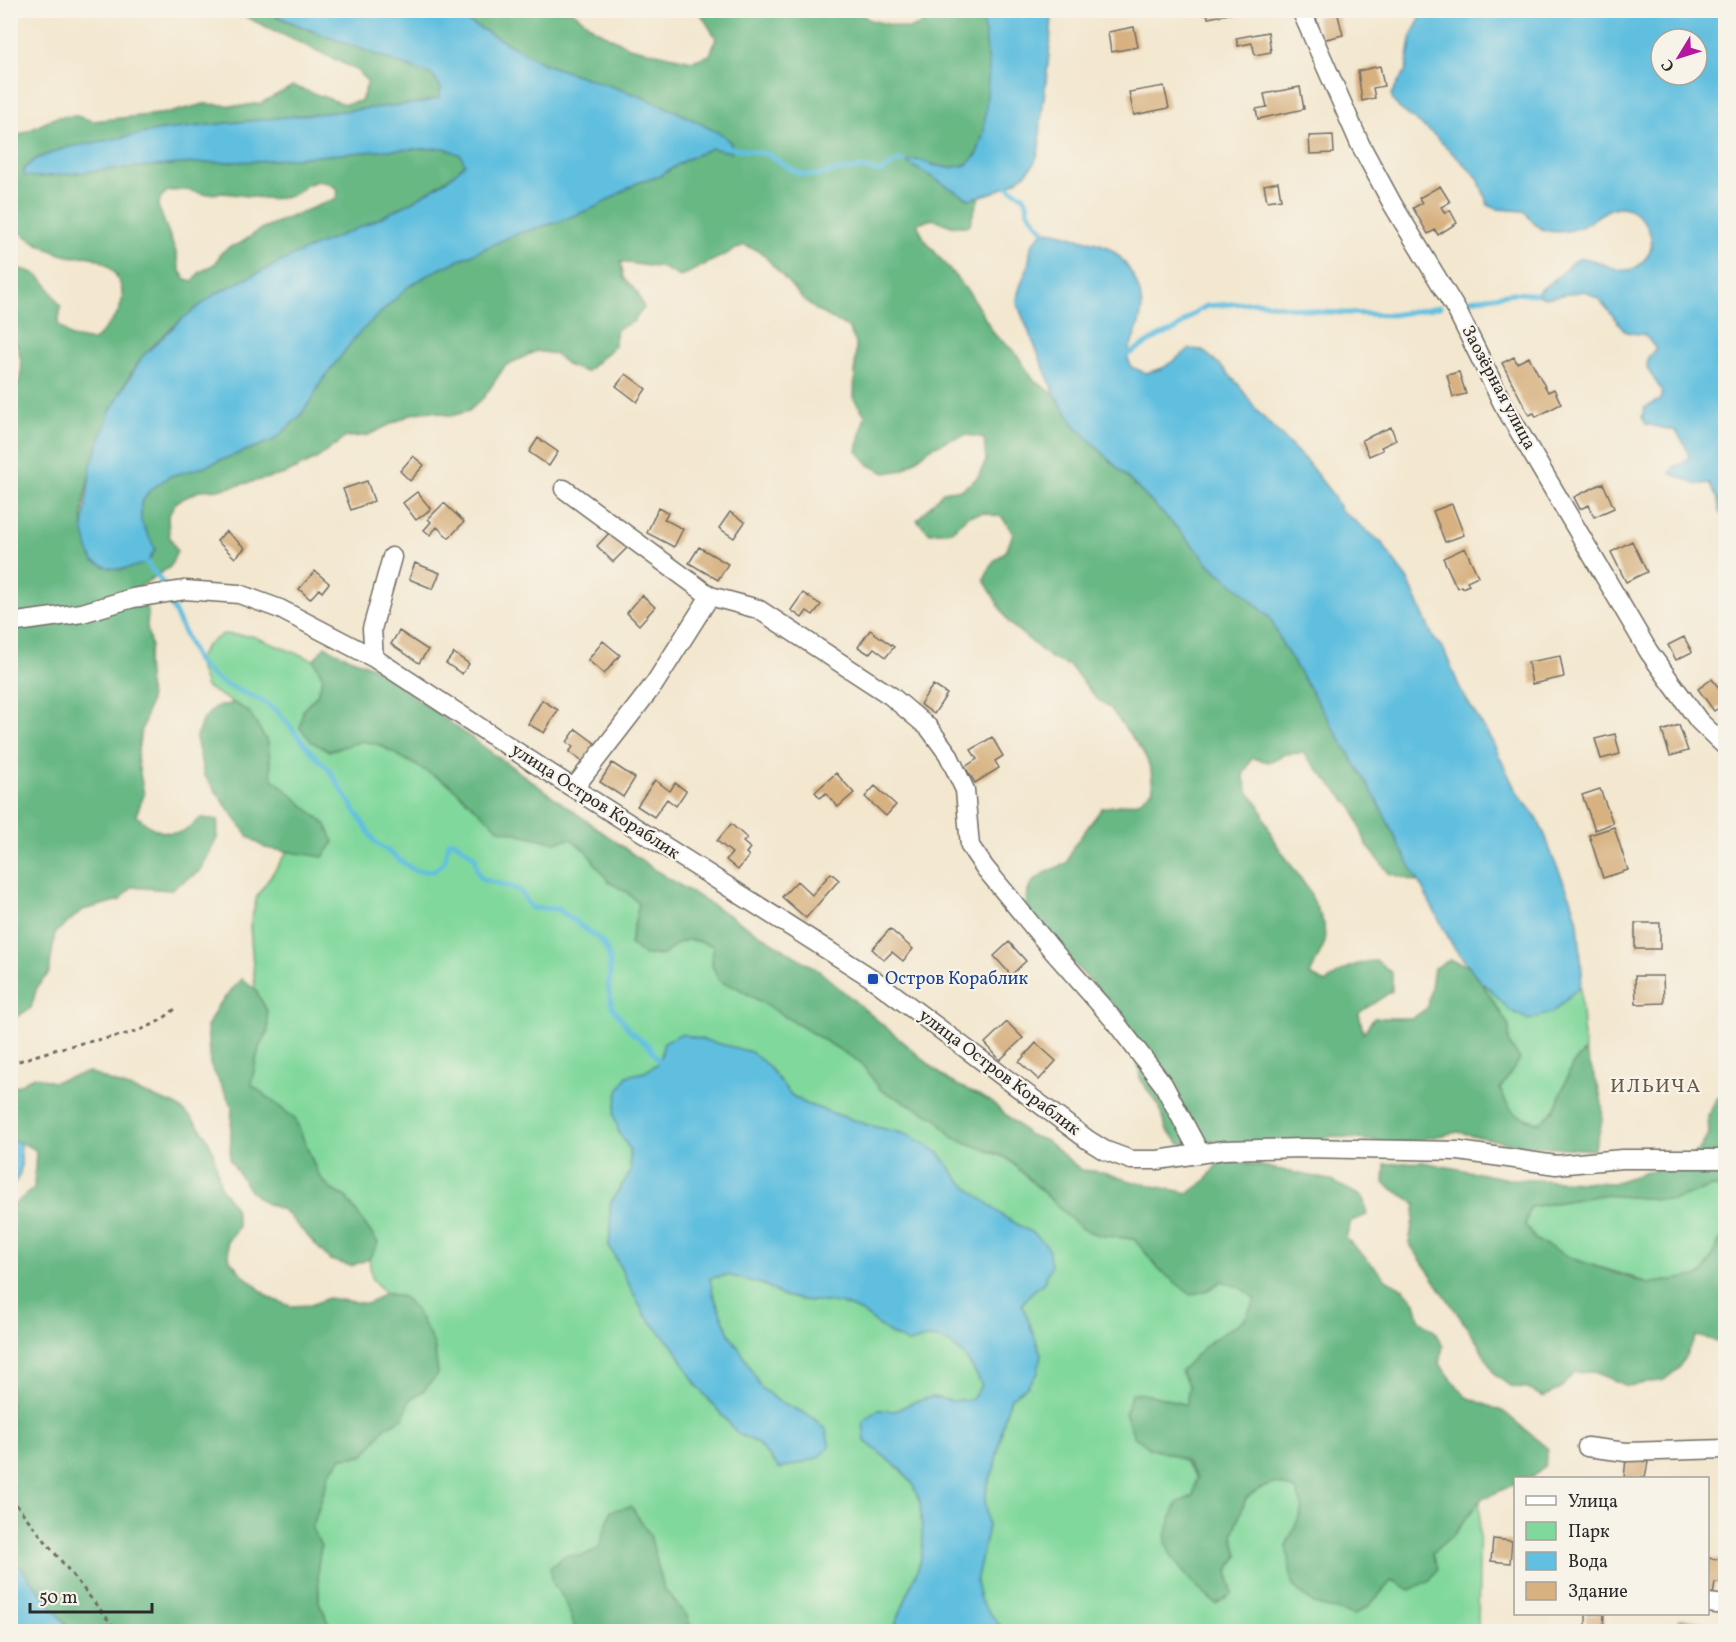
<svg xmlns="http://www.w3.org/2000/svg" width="1736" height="1642" font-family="Vollkorn,serif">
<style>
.green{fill:#81d89c;stroke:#568264;stroke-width:1.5}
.forest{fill:#68b884;stroke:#4a7258;stroke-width:1.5;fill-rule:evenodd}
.water{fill:#61bfdf;stroke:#467585;stroke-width:1.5;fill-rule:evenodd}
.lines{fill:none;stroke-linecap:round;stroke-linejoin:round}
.stream{stroke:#61bfdf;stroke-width:5}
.building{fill:#d7b180}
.minor-casing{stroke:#716d64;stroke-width:21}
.path{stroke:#716d64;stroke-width:3;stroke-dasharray:4.5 4.5;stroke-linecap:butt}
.minor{stroke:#fff;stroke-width:18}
.transit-dot{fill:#1a4fb4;stroke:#f7f3e8;stroke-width:2}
.labels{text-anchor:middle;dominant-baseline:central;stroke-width:4.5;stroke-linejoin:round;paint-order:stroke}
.street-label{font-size:18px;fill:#2b2b2b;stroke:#f7f3e8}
.transit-label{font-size:18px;fill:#164399;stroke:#f7f3e8;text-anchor:start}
.neighbourhood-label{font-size:20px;letter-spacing:1.5px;fill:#675a49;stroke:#f7f3e8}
</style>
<rect width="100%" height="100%" fill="#f7f3e8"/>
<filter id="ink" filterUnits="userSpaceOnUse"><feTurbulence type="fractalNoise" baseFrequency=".0167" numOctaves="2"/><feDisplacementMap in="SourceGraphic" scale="12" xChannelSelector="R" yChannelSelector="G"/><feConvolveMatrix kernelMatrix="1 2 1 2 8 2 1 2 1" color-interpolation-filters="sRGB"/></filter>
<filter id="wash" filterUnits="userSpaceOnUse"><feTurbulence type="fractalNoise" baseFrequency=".008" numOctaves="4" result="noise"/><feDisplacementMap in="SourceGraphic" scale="24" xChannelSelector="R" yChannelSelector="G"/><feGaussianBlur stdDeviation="1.35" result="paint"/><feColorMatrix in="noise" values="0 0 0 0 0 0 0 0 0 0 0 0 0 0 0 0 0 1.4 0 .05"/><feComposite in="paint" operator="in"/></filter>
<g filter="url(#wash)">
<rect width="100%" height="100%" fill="#f3e7cf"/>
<path class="green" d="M223,634L252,636L314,660L323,678L317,695L303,710L329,751L362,741L380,745L449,784L499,829L554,842L571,839L586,851L609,882L627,892L639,904L630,944L645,954L664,955C681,937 690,937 713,946L712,965L720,982L738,988L860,1062L881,1090L937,1118L952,1137L1007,1158L1081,1228L1098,1235L1134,1239L1162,1272L1208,1290L1222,1281L1241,1288L1256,1299L1245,1319L1208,1343L1181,1371L1189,1386L1187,1405L1151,1395V1449C1176,1455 1183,1456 1197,1478L1193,1496L1232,1594L1228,1571L1238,1556L1233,1534L1246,1498L1261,1488L1278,1483L1297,1491L1303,1509L1286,1546L1369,1606L1392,1580L1432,1553L1455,1533L1480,1500L1478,1631H1004L979,1600L976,1582L988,1526L985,1504L987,1486L994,1469L1005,1415L1011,1398L1027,1386L1041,1354L1022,1304L1031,1293L1044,1282L1050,1266L1036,1235L1004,1217L973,1192L960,1181L939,1153L905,1134L868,1125L806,1104L791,1095L767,1065L660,1062L645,1072L627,1076L619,1133L629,1148L631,1171L610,1204L611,1227L609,1245L644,1314L676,1350L695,1383L738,1434L756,1442L780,1469L817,1458L812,1417L777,1400L761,1388L742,1353L729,1334L713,1294L709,1278L728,1275L765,1285L781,1295L801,1300L840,1303L860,1311L891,1334L908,1343C914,1342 920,1339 926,1338C955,1336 971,1363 982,1385L972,1399L953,1401L932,1397L911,1403L896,1411L878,1410L865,1441L900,1469L912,1483L920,1502L923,1544L920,1563L893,1631H333L319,1602L318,1565L321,1546L312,1529L330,1472L342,1458L363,1456L386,1427L404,1417L409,1400L424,1390L438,1373L434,1344L403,1297L385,1293L372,1279L369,1259L378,1243L346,1197L330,1189L318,1174L295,1119L251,1084L259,1047L268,1032L267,1011L255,989L250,926L257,896L288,851L323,856L326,825L272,778L268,743L249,712L206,687L197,661L206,646Z
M1481,982L1491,990L1509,1010L1553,1012L1580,986L1585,1051L1572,1065L1555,1109L1540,1124C1516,1116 1509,1113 1500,1089L1520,1059L1509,1044V1026Z
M1712,1187L1725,1188V1238L1720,1240L1702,1275L1648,1284L1632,1277L1573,1259L1536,1240L1525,1225L1530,1207L1602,1195L1674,1200Z"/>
<path class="forest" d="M236,11H263L310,30L432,75L441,88L439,98L420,103L163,130L65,148L36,159L24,169L40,177L110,169L196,163L260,161L386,150L445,148L462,155L465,165C368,247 228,256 143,357C125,378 109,414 100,441C93,459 78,512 84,530C89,542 97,555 103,566L121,570L147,563L155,550L141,521V503L150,490L170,476L197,469L274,440L298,418L312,399L321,382L357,335L409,286L433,272L516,234L558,222L637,183L660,176L685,160L711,148L731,152V143L723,135L675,111L634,94L544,64L478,27L443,11H572L596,30L629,47L692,61L710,55L716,38L699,11H857L870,20L909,29L926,22L931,11H982C985,29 989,48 989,66C990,89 989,157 964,165C942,173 926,158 905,161L969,199L979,197L969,226H951L934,219L917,223L924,239L970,294L995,335L1015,352L1033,379L1055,395L1073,423L1181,532L1211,566L1242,591L1270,618L1283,645L1357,765L1378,802L1398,843L1421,883L1389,873L1366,844L1354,810L1303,753L1285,754L1269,762L1252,758L1243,775L1248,792L1259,805L1274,841L1308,889L1324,924L1325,942L1310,975L1326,983C1343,969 1355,962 1377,961L1392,973V991L1359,1013L1363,1033L1374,1018H1413L1428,1007L1434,968L1450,960L1467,965L1481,982L1509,1026V1044L1520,1059L1500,1089C1509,1113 1516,1116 1540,1123L1555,1109L1572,1065L1585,1051C1599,1090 1612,1109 1593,1150L1511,1144L1458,1132L1398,1144L1333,1136L1307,1143L1250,1147L1214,1141L1197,1148L1179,1143L1166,1129L1162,1112L1140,1078L1136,1050L1122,1014L1026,915C1024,878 1037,877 1067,863L1073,847L1102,808L1138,802L1153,790L1151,770L1144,753L1110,708L1096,698L1070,666L1052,659L1009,623L984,580L993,562L1007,550L1013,533L1002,517L984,513L967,516L952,531L930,533L917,520L943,492L962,489L977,478L986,461L984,438L966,435L948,440L931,448L903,470L885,473L869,465L857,451L865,415L854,399L856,343L848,327L816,310L802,298L761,252L744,245L680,277L663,268L621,262L624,278L637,292L644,308L633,322L617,329L614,346L586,372L569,366L555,354L536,351L505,366L484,397L469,411L451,416L433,411L414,413L366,436L346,437L316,459L285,474L222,489L201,490L176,502L168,517L169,535L177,551L170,567L139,587L148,611L147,627L151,647L147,663L150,701L140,737L137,758L144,795L136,815C148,827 162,836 181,832C188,831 195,822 201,818L218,820L217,838L200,871L170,890L132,887L120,900L83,910L55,933L49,973L37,987L31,1008L16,1017L11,1025L10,399C33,362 15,356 11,320C9,303 11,285 11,268C43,270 45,282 61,307L58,324L71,337L94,341C101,332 113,322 118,312C130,289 114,263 91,257C84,255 75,258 68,256C48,251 26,238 11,225V139L57,117L76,116L93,121L169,113L204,104L242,106L261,103L293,86L344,104L361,101L368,82L355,69L250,19ZM317,181L328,183L338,189L337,198L263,228L239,244L229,247L221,253L216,263L199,273L193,281L185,279L180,271L176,252L158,206L161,197L168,191L186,190L205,194L224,193L272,199L291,196L307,185Z
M325,646C340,656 358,660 374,668L658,872L818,970L949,1081L990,1101L1029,1135L1047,1141L1081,1170L1102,1172L1134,1182L1189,1193L1206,1180L1218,1163L1237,1161L1330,1180L1363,1197L1367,1215L1351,1221L1346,1238L1387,1280L1404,1289L1415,1302L1419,1319L1434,1331L1443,1346L1439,1363L1466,1397L1504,1412L1548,1449L1544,1467L1532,1478H1516L1515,1484L1480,1500L1455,1533L1432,1553L1438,1569L1430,1580L1410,1590L1392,1580L1369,1606L1354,1615L1314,1604L1293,1586L1286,1546L1303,1509L1297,1491L1278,1483L1261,1488L1246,1498L1233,1534L1238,1556L1228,1571L1232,1594L1216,1604C1200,1591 1168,1561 1166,1540C1165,1532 1174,1512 1177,1503L1193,1496L1197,1478L1187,1462L1171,1454L1151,1449L1134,1436L1125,1413L1132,1393L1151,1395L1186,1405L1189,1386L1181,1371L1208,1343L1245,1319L1255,1299L1241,1288L1222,1281L1208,1290L1191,1295L1162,1272L1134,1239L1098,1235L1081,1228L1007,1158L952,1137L936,1118L881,1090L860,1062L738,988L720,982L712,965L713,946C690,937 681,937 664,955H645L630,944L639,904L627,892L609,882L586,851L571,839L554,842L499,829L449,784L380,745L362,741L329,751L312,742L300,728L303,710L317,695L323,678L314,660Z
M234,703L249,712L268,743L272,778L326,825L334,842L323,857L265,848L248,836L204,775L196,738L202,721L215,707Z
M241,979L255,989L267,1011L268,1032L259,1047L251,1084L295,1119L318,1174L330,1189L346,1197L378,1243L369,1259L351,1266L330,1260L283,1210L265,1203L250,1191L230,1160L232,1106L210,1064L207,1027L217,1007Z
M89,1072L107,1080L176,1105L191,1117L205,1134L213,1151L221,1188L235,1208L238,1227L227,1242L230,1260L242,1274L270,1298L290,1306L311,1305L328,1298L368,1304L385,1293L403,1297L416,1310L434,1344L438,1374L424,1390L409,1400L404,1417L386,1427L363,1456L342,1458L330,1472L312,1529L321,1546L318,1565L319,1602L333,1631H71L11,1555L10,1208L34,1188L36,1150L20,1142L11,1141V1087L19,1085L34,1076L53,1082Z
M1725,1094V1188L1712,1187L1674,1200L1602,1195L1530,1207L1525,1225L1536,1240L1573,1259L1648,1284L1702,1275L1720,1240L1725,1238V1343L1696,1336L1679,1368L1664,1380L1628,1386L1594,1372L1574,1373L1561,1388L1544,1397L1528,1389L1510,1386L1495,1375L1477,1342L1409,1243L1416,1204L1384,1183L1385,1164L1423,1162L1508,1179L1613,1183L1686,1159L1699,1150L1709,1134L1708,1116L1716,1099Z
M631,1506L650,1535L664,1589L687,1616L692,1631H576L565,1600L554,1586L550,1568L565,1555L583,1556L599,1548L611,1511Z
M1679,1619C1696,1620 1706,1626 1725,1625V1631H1675Z"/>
<path class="water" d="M263,10L443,11L478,27L544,64L634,94L675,111L723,135L731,144V152L711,148L685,160L660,176L637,183L598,206L558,222L516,234L433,272L409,286L357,335L321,382L312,399L298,418L274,440L197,469L170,476L150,490L141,503V521L155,549L147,563C123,570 117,573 93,561L88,549L83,528L91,465L110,411L142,357L182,319L217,293L301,252L372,222L408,204L446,181L465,164L461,155L445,148L387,150L260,161L196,163L110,169L40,177L24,176V169L36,159L65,148L163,130L420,103L439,98L441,88L432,75L310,30Z
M982,11H1052C1051,48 1046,83 1041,120C1040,135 1041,153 1033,165C1019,185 992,194 969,199L904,161L919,160L933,165L949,168L966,165L977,155L984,131L989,66Z
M1424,11H1725V518L1719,511L1718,499L1709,484H1695L1670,473L1674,466L1682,464L1689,457L1684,443L1676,431L1646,424L1642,417L1644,408L1660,400L1662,391L1647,368L1648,357L1656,349L1645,335L1626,332L1600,300L1585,291L1545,298L1535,294C1544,287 1553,281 1561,274C1565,271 1569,264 1574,261C1597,249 1625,292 1648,255C1659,238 1641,207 1620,207C1608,207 1597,217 1588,223C1575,232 1548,236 1536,225C1531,221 1528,215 1524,211L1497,209L1488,205L1478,178L1432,133L1400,109L1393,101L1391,94L1406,70L1412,34ZM1661,39H1697V75H1661Z
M1044,231C1057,231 1067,235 1080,239C1089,242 1098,242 1107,247C1128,259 1145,291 1141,315C1139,329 1131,343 1127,355L1131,367L1146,373L1163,368L1190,349L1202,350L1220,365L1238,384L1258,412L1307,462L1332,494L1341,510L1381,542L1409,582L1433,637L1444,650L1461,691L1492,741L1517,793L1535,815L1545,835L1553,858L1571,898L1578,922L1582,974L1580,986L1553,1012L1529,1020L1509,1010L1491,990L1481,982L1453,946L1398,843L1378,802L1283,645L1270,618L1242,591L1211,566L1181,532L1073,423L1055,395L1017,303C1017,286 1026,277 1029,261C1030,257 1030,251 1031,247C1034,240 1039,236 1044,231Z
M681,1034L751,1052L767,1065L791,1095L806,1104L868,1125L905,1134L924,1143L939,1153L960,1181L1004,1217L1036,1235L1048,1247L1051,1266L1044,1282L1031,1293L1022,1304L1041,1354L1038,1373L1027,1386L1011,1398L1005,1415L994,1469L987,1486L985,1504L988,1526L976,1582L980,1600L1004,1631H893L920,1563L923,1544L920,1502L912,1483L900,1469L865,1441L863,1422L878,1410L896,1411L911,1403L932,1397L953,1401L972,1399L982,1385C971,1363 955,1336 927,1338C920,1339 914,1342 908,1343L891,1334L860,1311L840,1303L801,1300L781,1295L765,1285L728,1275L710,1278L713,1294L729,1334L742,1353L761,1388L777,1400L812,1417L826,1430L830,1447L817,1458L780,1469L756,1442L738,1434L695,1383L676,1350L644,1314L609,1245L611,1227L610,1204L631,1171L629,1148L619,1133L614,1115L618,1092L627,1076L645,1072L660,1062L664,1042Z
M11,1141L20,1142C21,1159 25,1174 11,1187Z
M11,1555L71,1631H11Z"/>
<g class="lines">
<path class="stream" d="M731,148L767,154L798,173L807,175H820L833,171L864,168L881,172L898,161H904
M1007,186L1023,196L1027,202L1028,212L1044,231
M1470,300L1513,293L1535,294
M1127,355L1159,336L1175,330L1197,311L1207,306L1257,302L1321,312L1392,315L1440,307
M147,563L165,586
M172,606L197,661L211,675L226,685L261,700L277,711L314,755L327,767L375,842L415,871H434L444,862L449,841H454L475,857L477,871L482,879L517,889L521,892L531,908L558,909L599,939L605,946L610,960V977L608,986L612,1007L631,1032L649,1046L660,1062"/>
</g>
<g id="blocks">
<path class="building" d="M1207,10H1235V13L1208,18Z
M1337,11L1343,35L1322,40L1316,17Z
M1134,27L1138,47L1111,52L1108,32Z
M1268,32L1271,52L1255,55L1252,43L1238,46L1236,38Z
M1380,66L1384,86L1373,88L1375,98L1362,101L1358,71Z
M1164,86L1169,108L1134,115L1129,92Z
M1300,87L1304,109L1258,119L1256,109L1267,107L1264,94Z
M1333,135L1334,153L1310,154L1309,136Z
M1278,182L1281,199L1267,201L1264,185Z
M1440,186L1450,202L1441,207L1445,213L1450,210L1457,223L1438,235L1435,230L1428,234L1413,208L1422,203L1419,198Z
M1514,357L1517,363L1529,357L1548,392L1554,389L1561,404L1536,417L1534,413L1529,415L1502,363Z
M1459,372L1466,394L1453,397L1447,375Z
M626,374L646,389L637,402L616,386Z
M1391,427L1396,440L1381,447L1383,450L1369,456L1362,440Z
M538,438L558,452L549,466L529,452Z
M413,456L424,465L410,481L400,471Z
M367,481L374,501L351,510L343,489Z
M1603,483L1614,508L1594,517L1589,505L1580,509L1574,497Z
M417,492L431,509L416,520L403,503Z
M444,503L464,522L449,538L437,527L430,535L424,530L431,522L428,519Z
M1452,504L1464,535L1445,542L1433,511Z
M658,508L668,513L664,519L683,529L674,547L647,533Z
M730,512L745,522L734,538L719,528Z
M612,530L629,546L613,562L597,546Z
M226,531L245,548L235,558L217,541Z
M1632,541L1647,572L1626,582L1611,552Z
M699,547L728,564L718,580L689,563Z
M1465,548L1478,576L1467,581L1469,585L1462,588L1461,586L1457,588L1443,558Z
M415,563L440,573L433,589L409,579Z
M315,571L329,583L322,592L319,589L310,599L299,589Z
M803,593L821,605L813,615L807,611L802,618L791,610Z
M642,595L655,607L639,625L627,613Z
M870,630L894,647L886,657L874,648L869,654L858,647Z
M399,631L428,650L419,663L391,644Z
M1684,637L1692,652L1676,660L1668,645Z
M603,641L620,655L604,674L588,660Z
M454,653L469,664L462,674L446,663Z
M1560,656L1564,677L1532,684L1528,662Z
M1712,679L1726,697V703L1714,711L1698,689Z
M933,685L947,694L934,714L920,704Z
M542,700L558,710L544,733L528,724Z
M1679,725L1688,751L1670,756L1662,731Z
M576,729L596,744L583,762L569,752L573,747L567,742Z
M1615,734L1620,754L1601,759L1595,739Z
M992,737L1003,756L995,761L999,768L975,783L965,767L977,759L971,750Z
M612,763L635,778L623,797L600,782Z
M836,773L854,793L838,807L826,793L820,798L815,792Z
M655,780L670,791L675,783L686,791L676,806L667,799L654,817L637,806Z
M875,786L896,805L886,816L865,797Z
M1600,789L1613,823L1595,830L1582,795Z
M731,824L747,838L743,842L750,848L746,853L749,856L738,870L726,860L732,853L717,841Z
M1614,827L1628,870L1603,878L1589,835Z
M831,873L839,880L806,918L782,897L797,881L812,895Z
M1635,923H1660V949H1635Z
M890,929L913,949L903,961L892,952L884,960L872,949Z
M1009,942L1026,961L1011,975L994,956Z
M1635,976H1663L1664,1003L1636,1004Z
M1007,1022L1023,1038L1000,1060L985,1043Z
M1036,1043L1056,1061L1039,1080L1019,1062Z
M1626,1459L1648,1462L1645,1478H1624Z
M1493,1539L1512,1541L1510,1563L1491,1561Z
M1708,1558L1723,1560L1721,1571L1726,1572V1584L1715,1583L1713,1595L1708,1594Z
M1586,1614H1604L1603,1632H1586Z"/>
</g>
</g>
<g filter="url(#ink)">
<use href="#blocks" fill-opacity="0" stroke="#716d64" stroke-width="1.5"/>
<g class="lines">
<g class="minor-casing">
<path id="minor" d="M1301,10L1360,144L1393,205L1457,311L1503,404L1649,652L1699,721L1726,747
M564,489L710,596L758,609L891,696L929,728L948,754L965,790L970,846L985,868L1053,951L1113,1019L1163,1084L1200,1153
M10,623L82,613L133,598L185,590L239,594L280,609L374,658L534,763L873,979L1088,1140L1104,1150L1131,1160H1158L1224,1150L1303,1148L1459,1151L1556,1165L1622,1159H1726
M374,658L372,629L392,557
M574,788L655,683L710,596
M1587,1447L1626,1452L1726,1449
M1708,1603L1726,1605"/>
</g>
<path class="path" d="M960,10V18
M10,1064C31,1057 52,1050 74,1045C113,1035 146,1037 177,1007
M10,1497L118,1632"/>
<use href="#minor" class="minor"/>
</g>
</g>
<rect class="transit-dot" x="867" y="973" width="12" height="12" rx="3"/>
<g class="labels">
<g class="street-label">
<text transform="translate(1498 388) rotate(62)">Заозёрная улица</text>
<text transform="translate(595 802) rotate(33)">улица Остров Кораблик</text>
<text transform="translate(999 1073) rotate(37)">улица Остров Кораблик</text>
</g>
<g class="transit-label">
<text x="885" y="979">Остров Кораблик</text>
</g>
<g class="neighbourhood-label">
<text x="1656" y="1087">ИЛЬИЧА</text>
</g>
</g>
<rect width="1736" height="1642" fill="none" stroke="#f7f3e8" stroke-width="36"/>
<rect x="1514" y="1477" width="195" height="138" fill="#f7f3e8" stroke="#a5a39c" stroke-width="1.5"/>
<rect x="1526" y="1496" width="30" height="9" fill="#ffffff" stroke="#a5a39c" stroke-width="1.5"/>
<text x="1568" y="1507" font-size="18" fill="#2b2b2b">Улица</text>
<rect x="1526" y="1522" width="30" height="18" fill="#81d89c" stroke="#a5a39c" stroke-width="1.5"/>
<text x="1568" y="1537" font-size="18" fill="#2b2b2b">Парк</text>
<rect x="1526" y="1552" width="30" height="18" fill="#61bfdf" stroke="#a5a39c" stroke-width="1.5"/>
<text x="1568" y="1567" font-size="18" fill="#2b2b2b">Вода</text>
<rect x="1526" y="1582" width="30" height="18" fill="#d7b180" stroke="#a5a39c" stroke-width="1.5"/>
<text x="1568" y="1597" font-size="18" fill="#2b2b2b">Здание</text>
<g transform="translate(1679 57) rotate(232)"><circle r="28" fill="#f7f3e8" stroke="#a5a39c" stroke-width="1.5"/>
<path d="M0-4.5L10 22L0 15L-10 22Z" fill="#b5179e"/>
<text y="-9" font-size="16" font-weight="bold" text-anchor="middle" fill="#2b2b2b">С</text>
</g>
<path d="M30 1603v9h122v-9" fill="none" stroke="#2b2b2b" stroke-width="3"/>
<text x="39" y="1603" font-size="18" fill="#2b2b2b" stroke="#f7f3e8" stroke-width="4.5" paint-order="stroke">50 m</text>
</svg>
